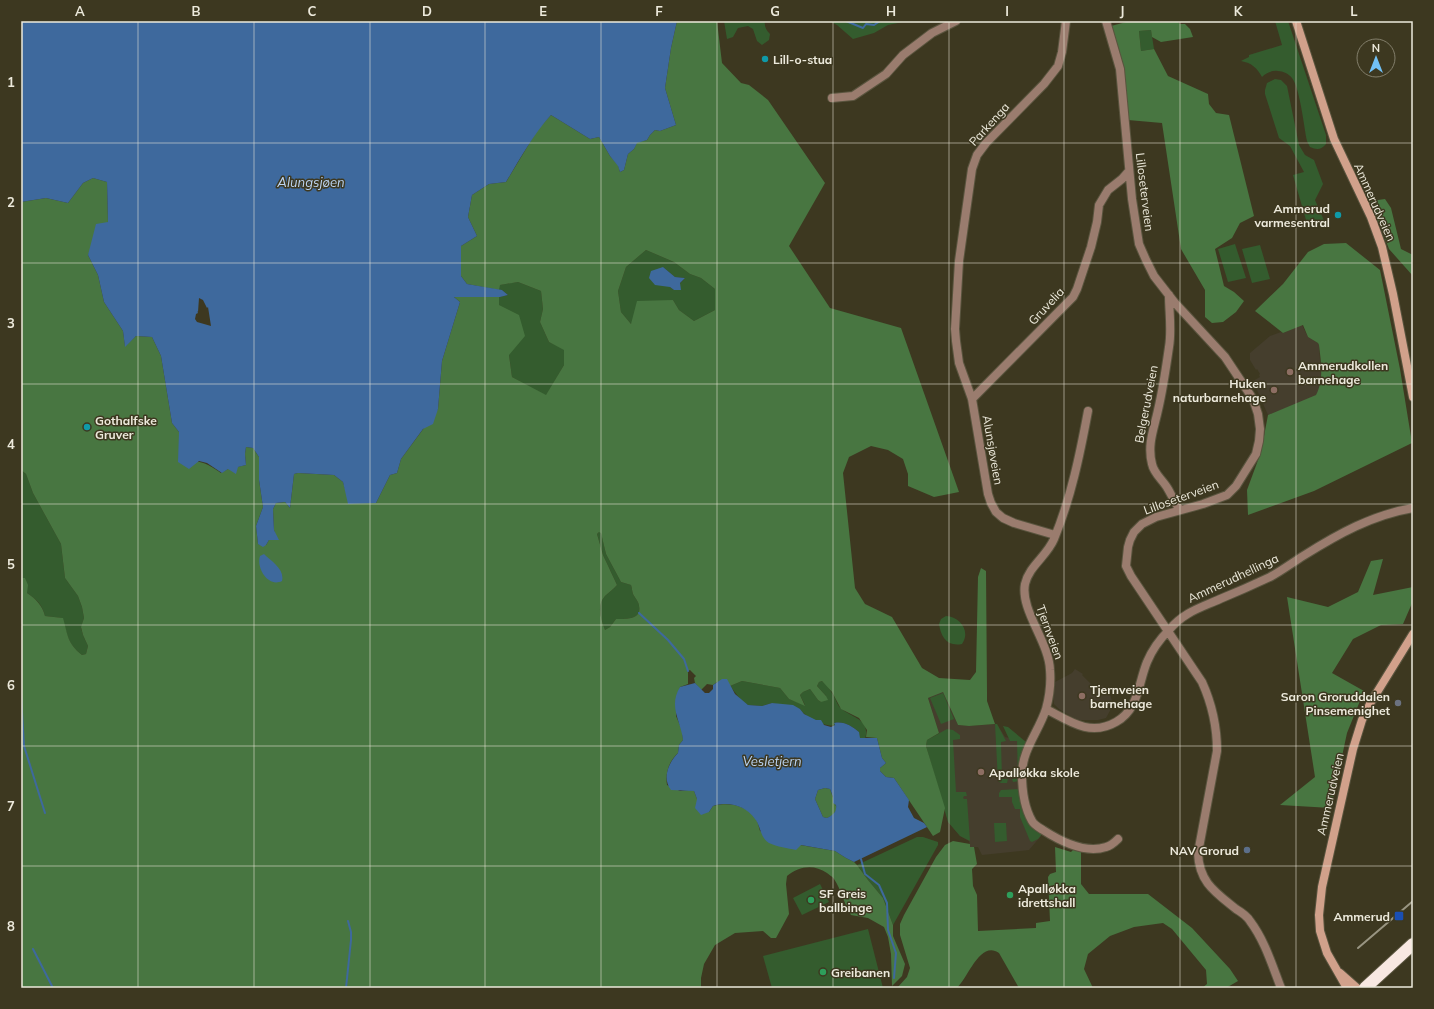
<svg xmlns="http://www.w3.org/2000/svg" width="1434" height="1009" font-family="Mulish,sans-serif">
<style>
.education{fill:#453e2d}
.green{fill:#345c2e;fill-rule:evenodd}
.forest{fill:#487641;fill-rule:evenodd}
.water{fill:#3e699d;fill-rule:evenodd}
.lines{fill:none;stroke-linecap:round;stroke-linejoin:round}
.stream{stroke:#3e699d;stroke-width:2}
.street-casing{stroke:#59543e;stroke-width:10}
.secondary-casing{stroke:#59543e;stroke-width:10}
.highway-casing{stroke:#59543e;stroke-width:14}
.street{stroke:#9a7c6e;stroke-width:8}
.secondary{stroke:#d1a18b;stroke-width:8}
.highway{stroke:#f8e8e2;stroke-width:12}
.rail{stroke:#999582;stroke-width:2}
.grid{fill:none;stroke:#edeadc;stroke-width:1;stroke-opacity:0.55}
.culture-dot{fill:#0f9aa8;stroke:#3d3820;stroke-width:1.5}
.education-dot{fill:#8d6e63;stroke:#3d3820;stroke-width:1.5}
.worship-dot{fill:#6b7280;stroke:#3d3820;stroke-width:1.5}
.service-dot{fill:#5c6f8a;stroke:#3d3820;stroke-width:1.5}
.leisure-dot{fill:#2e9e5b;stroke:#3d3820;stroke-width:1.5}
.transit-dot{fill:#1a4fb4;stroke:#3d3820;stroke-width:1.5}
.labels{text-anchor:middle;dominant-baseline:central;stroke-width:3;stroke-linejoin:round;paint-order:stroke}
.poi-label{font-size:12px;font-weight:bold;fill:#edeadc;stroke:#3d3820;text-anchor:start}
.street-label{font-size:12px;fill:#edeadc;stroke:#3d3820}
.water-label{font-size:13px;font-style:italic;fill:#bcd5f4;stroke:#3d3820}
.neatline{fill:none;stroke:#edeadc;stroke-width:1.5}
.grid-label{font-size:13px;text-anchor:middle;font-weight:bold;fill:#edeadc}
</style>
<rect width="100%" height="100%" fill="#3d3820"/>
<path class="education" d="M1302,325L1308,337L1318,343L1319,345L1321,375L1320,388L1316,395L1312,398L1268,415L1253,381L1260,377L1259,375L1260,374L1257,369L1256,370L1250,360V353L1270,336L1281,332L1283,333Z
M1075,669L1083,674L1082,675L1093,686L1101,685L1109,690L1113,705L1106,718L1098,720H1076L1059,709L1054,704L1053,698L1055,682L1072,673Z
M943,691L958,725L969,726L997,724L1005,737L1026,742L1021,758L1020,789L1041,836L1029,850L982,855L978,847H970L969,841L960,836L948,822L945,808L939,733L928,698Z"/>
<path class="green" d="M724,21H765C764,26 766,30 770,34L769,40L762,45L757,41L753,29L748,26L738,28L733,37L727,39Z
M829,21H908L888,25L874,33L853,39L837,25Z
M1275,21H1288L1326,135V144C1321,150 1317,150 1310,147L1307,141C1304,127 1300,88 1292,78C1289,74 1283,71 1278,71C1272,70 1266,73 1262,77C1257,68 1252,63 1241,61L1249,57V55L1282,45Z
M1151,30L1154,49L1141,51L1139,31Z
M1275,79L1281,80L1287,86L1299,145L1305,155L1314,160L1323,184L1315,200L1326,225L1315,224L1306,220L1293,175L1304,172L1290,146L1279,138L1265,94V90L1267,83Z
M1235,244L1246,278L1228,282L1218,249Z
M1260,245L1270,279L1252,283L1242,249Z
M646,250L674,262L690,274L701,278L715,289V310L694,321L679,310L673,300L631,324L621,312L618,291L626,267ZM663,267L675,277L685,278L674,290L670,287Z
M518,282L541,291L543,309L540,322L549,342L564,349V365L546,396L512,377L509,355L499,305V297L508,295L502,290H499V285Z
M21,470L26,474L33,493L61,544L65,578L78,596L82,607L84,618L81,628L83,635L88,646L86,654L82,655C67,643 68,635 62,618L45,616C42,604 36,599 27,593L25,578H21Z
M599,532H601L606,554L621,582L631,585C632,588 632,591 633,594C635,598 639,602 639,606C642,620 625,619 616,619L610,627L605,630C601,619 596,606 605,596C609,592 614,589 617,585L603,555L597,534Z
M946,616C960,617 971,631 962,644C947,647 941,637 939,624L941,619Z
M742,681L780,688L789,699L805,705L800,695L803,692L810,689L818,700L821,702L826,696L817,686L819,682L822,681C826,684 829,688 832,693C836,698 837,706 842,709C852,718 871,719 865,739L859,738V732C851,726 845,721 834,723L835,725C826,728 805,717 800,709L772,703L762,706L748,705L741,700L730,686Z
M943,693L954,719L941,724L930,698Z
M995,724H997L1006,741L1001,742L1002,779H1008L1007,783H1001L998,781Z
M1003,726L1008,727L1026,742L1021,758L1019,781L1013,782L1012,779L1018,778L1017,741H1010Z
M947,729L953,730L960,735V739L953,740L956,792H966L967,796H964L963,798L964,799H967L970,841L960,836L948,822L926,746L927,740Z
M1020,789L1042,834L1038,839L1032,842L1030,841L1020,817V809H1015L1012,802V797H999V793L1001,790Z
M994,823H1006L1007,841L995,842Z
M917,837H923L938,842V845L893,925L883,898L868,880L857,865Z
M820,884L829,902L802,915L793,898Z
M868,929L883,988H772L763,956Z"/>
<path class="forest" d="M677,21H717L722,63L741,83L749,85L768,100L825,183L789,246L830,308L901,328L959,492L934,497L908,486V474L903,459L888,450L871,446L849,457L843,473L855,588L865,604L892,617L922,668L939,678L970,680L976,672L978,577L981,568L986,571L987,692V701L995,724L969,726L958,725L943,692L928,698L939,733L927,740L926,746L945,808L940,832L933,836L894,778L886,777L880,771V768L886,763L882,758L877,738L866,737L867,730L859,718L841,709L832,692L822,681L819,682L817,686L826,696L828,700L821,702L818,700L810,689L803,692L800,695L805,706L789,699L780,688L742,681L730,686L717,682L713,685L707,684L701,690L695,683L694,678L696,676L690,670L688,671V684L680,687L676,716L682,730L683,740L679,745L678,753C669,761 665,773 667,785L680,791L689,790L694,791L697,799L709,812L713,806C728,802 747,805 756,819C758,822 759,828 760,831L800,845L835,851L846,858L854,862L857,865L868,880L883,898L893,925V936L905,964L902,976L892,986L891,954L888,937L884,927L868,918L851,915C844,904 841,889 834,879C832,876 829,875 827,873C814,864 799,866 787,876L786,884L789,914L776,938H771L763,931L735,933L715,945L704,964L701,978V988H21V578H25L28,585L27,593C36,599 42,605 45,616L63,618C68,635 67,643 82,655L86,654L88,646L83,635L81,627L84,618L82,607L78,596L65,578L61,544L33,493L26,474L21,470V202L46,198L68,203L83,183L93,178L107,182L108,222L88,255L98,275L104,302L123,331L125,346L136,336L152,337L161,356L172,423L179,432V462C201,461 202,460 221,473L228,469L246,465L245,454L246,447L253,448L259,457V480L263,507L256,526L258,544L266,545L269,540H277L274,530L273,509L276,503L285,502L290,508L294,474L298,473L334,475L343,482L347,495L376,503L390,475L397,473L401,459L438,409L442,361L460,302L453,296L499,297V305L519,315L525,336L509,355L512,377L546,395L564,365V350L549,342L540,322L543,309L541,291L518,282L500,285L499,290L467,284L461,276V246L477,236L468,217L472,195L489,184L506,182L538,129L551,115L590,139L599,137L610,156L618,165L620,172L624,170L628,154L634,149L637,142L647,140L650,135L655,130L660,131L676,125L665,88L671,48ZM646,250L674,262L690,274L701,278L715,289V310L694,321L679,310L673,300L637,301L631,324L621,312L618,291L626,267ZM599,532L601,533L606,554L621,582L631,585C632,588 632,591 633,594C635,598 639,602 639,606C642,620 625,619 616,619L610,627L605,630C601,619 596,606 605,596C609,592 614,589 617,585L603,555L597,534Z
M1130,21H1177L1180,24H1185L1190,29L1193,37L1161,42L1152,37L1151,30L1139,31L1141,51L1154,49L1168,76L1208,94L1209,104L1216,113L1229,115L1254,216L1240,223L1232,238L1215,249L1224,286L1234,292L1244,301L1236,312L1223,322L1212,323L1205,317V290L1181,249L1162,123L1128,120L1111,26Z
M1385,199L1391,208L1401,249L1413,255V276L1389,249L1371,201Z
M1346,243L1380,270L1400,369L1412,443L1314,491L1248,515L1247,490L1261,452L1268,415L1316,395C1324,380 1321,362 1319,345L1318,343L1308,337L1303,325L1283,333L1255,311L1283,284L1308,252L1324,244Z
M1383,559L1373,595L1413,587V601L1403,624L1381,625L1353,639L1332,673L1364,691L1347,733L1331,808L1280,805L1315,777L1287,597L1328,607L1358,592L1371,561Z
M825,788L830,789L837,809L833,815L827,818L823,817L815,799L818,790Z
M953,841L970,844V847H974L977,864L972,869L973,886L977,895L978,931L1036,928V923L1050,921L1048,877L1050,874L1056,872L1055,847L1071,852L1075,848L1081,849V884L1089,894H1148L1192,928L1230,969L1238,981L1226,988H1202L1207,984L1206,970L1172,929L1163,923L1134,927L1110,936L1088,954L1084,969L1093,988H1019L999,953C980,940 968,978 957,988H897L907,977L910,968L900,935V924L904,915L936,857L945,845Z"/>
<path class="water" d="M21,21H677L671,48L665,88L676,125L660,131L655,130L650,135L647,140L637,143L634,149L628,154L624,170L620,172L618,166L610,156L599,137L590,139L551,115C532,136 520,159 506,182L489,184L472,195L468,217L477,236L461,246V276L467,284L502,290L508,295L500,297H454L460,302L442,361L438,409L433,424L423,429L401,459L397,473L390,475L376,503L348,504L343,482L334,475L298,473L294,474L290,508L285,502L276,503L273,509L274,530L279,540H269L266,545L263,547L258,544L256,526L263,507L259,480V457L253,448L246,447L245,454L246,465L238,467L236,474L228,469L222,473L207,463L199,461L189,469L178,462L179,432L172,423L161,356L152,337L136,336L125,347L123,331L104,302L98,275L88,255L96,224L108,222L107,182L93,178L83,183L68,203L46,198L21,202ZM199,298L203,300L207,308L208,307L211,326L197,322L195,319L196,314L198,313L197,311L198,312Z
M663,267L675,277L685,278L680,283L681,290H674L670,287L655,285L649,278L651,271Z
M264,554C271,561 285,569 282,581C268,588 256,568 260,556Z
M722,679H727L735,694L748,705L762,706L772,703L793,705L800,709L804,714L816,720H821L824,725L831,727L835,725L834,723C845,721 851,726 859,732L860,738H877L882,758L886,763L880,768V771L886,777L894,778L909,800L908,807L914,818L924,823L927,827L854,862L846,858L835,851L801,845L796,850C788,848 777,847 769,843C760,838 761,826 755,819C746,806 729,801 713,806L709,812L701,815L695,808L697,799L694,791L671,790C662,779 668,763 678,753L679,745L683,740C681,721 668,707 680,687L695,683L705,693H709L713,689V685ZM825,788L830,789L833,797V803L836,805C837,812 833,815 827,818L823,817L815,799L818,790Z"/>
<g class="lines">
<path class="stream" d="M846,21L863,28L866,24L874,25L880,21
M639,613L668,640L684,659L688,671
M21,695L24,746L45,813
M861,859L865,874L879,885L887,903L888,930L896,953L894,978
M33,949L53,988
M346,988L351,940V932L348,921"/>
<g class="street-casing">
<path id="street" d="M1106,21L1120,69L1132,199L1139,244L1146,260L1154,276L1175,303L1225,357L1253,399L1258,414L1260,429L1259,441L1256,454L1236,486L1227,495L1203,504L1156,517L1142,524L1134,532L1130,540L1128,547L1126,566L1131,576L1202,682C1212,704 1217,728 1217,751L1198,853C1199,882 1215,892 1236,909C1241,912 1247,916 1250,921C1265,941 1272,965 1281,988
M832,98L853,96L886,74L903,55L932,33L956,21
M1169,295C1169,312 1172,330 1169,347C1166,368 1163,389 1158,410C1154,429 1147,444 1152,464C1154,474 1163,480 1168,489C1172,496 1175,503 1180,510
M972,399L1073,297L1077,289L1091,247L1097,222L1099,205L1108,190L1122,179L1129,171
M1088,411C1080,454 1071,498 1054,539C1047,556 1029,566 1025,584C1020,610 1049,642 1050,670C1051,682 1049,698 1046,709C1039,731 1022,750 1022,774C1022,790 1024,807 1032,821C1034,825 1040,828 1043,830C1060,841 1085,854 1106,847C1110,846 1115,842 1118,839
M1055,535L1014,523L1003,518L996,512L991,503L988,494L972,399L959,363L956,341L955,329L959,261L972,169L977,155L986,143L1044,84L1058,66L1062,52L1066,21
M1046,709C1069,721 1090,737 1116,722C1139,709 1138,684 1147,662C1152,650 1160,639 1169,630C1184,612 1200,608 1220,599C1237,592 1253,585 1270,577C1281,571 1292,563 1303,556C1338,534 1372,515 1413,508"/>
</g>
<g class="secondary-casing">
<path id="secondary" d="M1296,21L1334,139L1371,217L1382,247L1393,294L1413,397
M1340,973L1357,988
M1347,988L1327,953L1320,931L1319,915L1322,887L1353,749L1362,720L1371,702L1413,634"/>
</g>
<g class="highway-casing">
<path id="highway" d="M1365,988L1413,944"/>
</g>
<use href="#street" class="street"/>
<use href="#secondary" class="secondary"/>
<use href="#highway" class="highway"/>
<path class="rail" d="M1358,948L1413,901"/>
</g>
<path class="grid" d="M138,21V988M254,21V988M370,21V988M485,21V988M601,21V988M717,21V988M833,21V988M949,21V988M1064,21V988M1180,21V988M1296,21V988M21,143H1413M21,263H1413M21,384H1413M21,504H1413M21,625H1413M21,746H1413M21,866H1413"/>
<g class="culture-dot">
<circle cx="765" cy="59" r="4"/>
<circle cx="1338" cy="215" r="4"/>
<circle cx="87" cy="427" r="4"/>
</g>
<g class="education-dot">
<circle cx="1290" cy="372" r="4"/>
<circle cx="1274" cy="390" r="4"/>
<circle cx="1082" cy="696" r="4"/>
<circle cx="981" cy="772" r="4"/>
</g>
<circle class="worship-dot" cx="1398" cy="703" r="4"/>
<circle class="service-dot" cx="1247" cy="850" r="4"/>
<g class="leisure-dot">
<circle cx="1010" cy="895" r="4"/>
<circle cx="811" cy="900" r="4"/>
<circle cx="823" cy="972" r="4"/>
</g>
<rect class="transit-dot" x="1394" y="911" width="10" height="10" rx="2"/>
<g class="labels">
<g class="poi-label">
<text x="773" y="59">Lill-o-stua</text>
<text x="1330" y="208" text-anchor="end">Ammerud<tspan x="1330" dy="14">varmesentral</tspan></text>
<text x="1298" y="365">Ammerudkollen<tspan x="1298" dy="14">barnehage</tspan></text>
<text x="1266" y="383" text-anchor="end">Huken<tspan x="1266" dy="14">naturbarnehage</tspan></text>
<text x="95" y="420">Gothalfske<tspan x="95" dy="14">Gruver</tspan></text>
<text x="1090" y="689">Tjernveien<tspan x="1090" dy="14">barnehage</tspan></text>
<text x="1390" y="696" text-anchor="end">Saron Groruddalen<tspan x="1390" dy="14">Pinsemenighet</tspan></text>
<text x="989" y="772">Apalløkka skole</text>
<text x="1239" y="850" text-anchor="end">NAV Grorud</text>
<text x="1018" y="888">Apalløkka<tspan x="1018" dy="14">idrettshall</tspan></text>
<text x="819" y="893">SF Greis<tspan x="819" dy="14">ballbinge</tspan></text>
<text x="1390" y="916" text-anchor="end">Ammerud</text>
<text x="831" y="972">Greibanen</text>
</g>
<g class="street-label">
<text transform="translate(989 124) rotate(-48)">Parkenga</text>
<text transform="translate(1145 192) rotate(83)">Lilloseterveien</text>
<text transform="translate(1375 202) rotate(66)">Ammerudveien</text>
<text transform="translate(1046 306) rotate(-47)">Gruvelia</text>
<text transform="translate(1146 404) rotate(-79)">Belgerudveien</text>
<text transform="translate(993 450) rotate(80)">Alunsjøveien</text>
<text transform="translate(1181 497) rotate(-20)">Lilloseterveien</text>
<text transform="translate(1233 578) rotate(-25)">Ammerudhellinga</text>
<text transform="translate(1050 632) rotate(70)">Tjernveien</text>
<text transform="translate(1330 794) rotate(-77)">Ammerudveien</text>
</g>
<g class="water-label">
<text x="311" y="182">Alungsjøen</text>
<text x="772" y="761">Vesletjern</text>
</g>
</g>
<rect width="1434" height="1009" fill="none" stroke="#3d3820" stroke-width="44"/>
<g transform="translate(1376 58)"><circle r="19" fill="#3d3820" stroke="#837f6b"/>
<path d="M0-3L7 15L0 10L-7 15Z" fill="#72c1f5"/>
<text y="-6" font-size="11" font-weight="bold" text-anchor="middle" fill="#edeadc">N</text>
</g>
<rect x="22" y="22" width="1390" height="965" class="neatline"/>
<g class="grid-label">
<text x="80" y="16">A</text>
<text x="196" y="16">B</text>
<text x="312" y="16">C</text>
<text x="427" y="16">D</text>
<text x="543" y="16">E</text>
<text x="659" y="16">F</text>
<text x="775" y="16">G</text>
<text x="891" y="16">H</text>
<text x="1007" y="16">I</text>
<text x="1122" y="16">J</text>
<text x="1238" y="16">K</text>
<text x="1354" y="16">L</text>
<text x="11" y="87">1</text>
<text x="11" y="207">2</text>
<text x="11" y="328">3</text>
<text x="11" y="449">4</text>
<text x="11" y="569">5</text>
<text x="11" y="690">6</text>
<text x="11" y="811">7</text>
<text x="11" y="931">8</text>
</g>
</svg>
